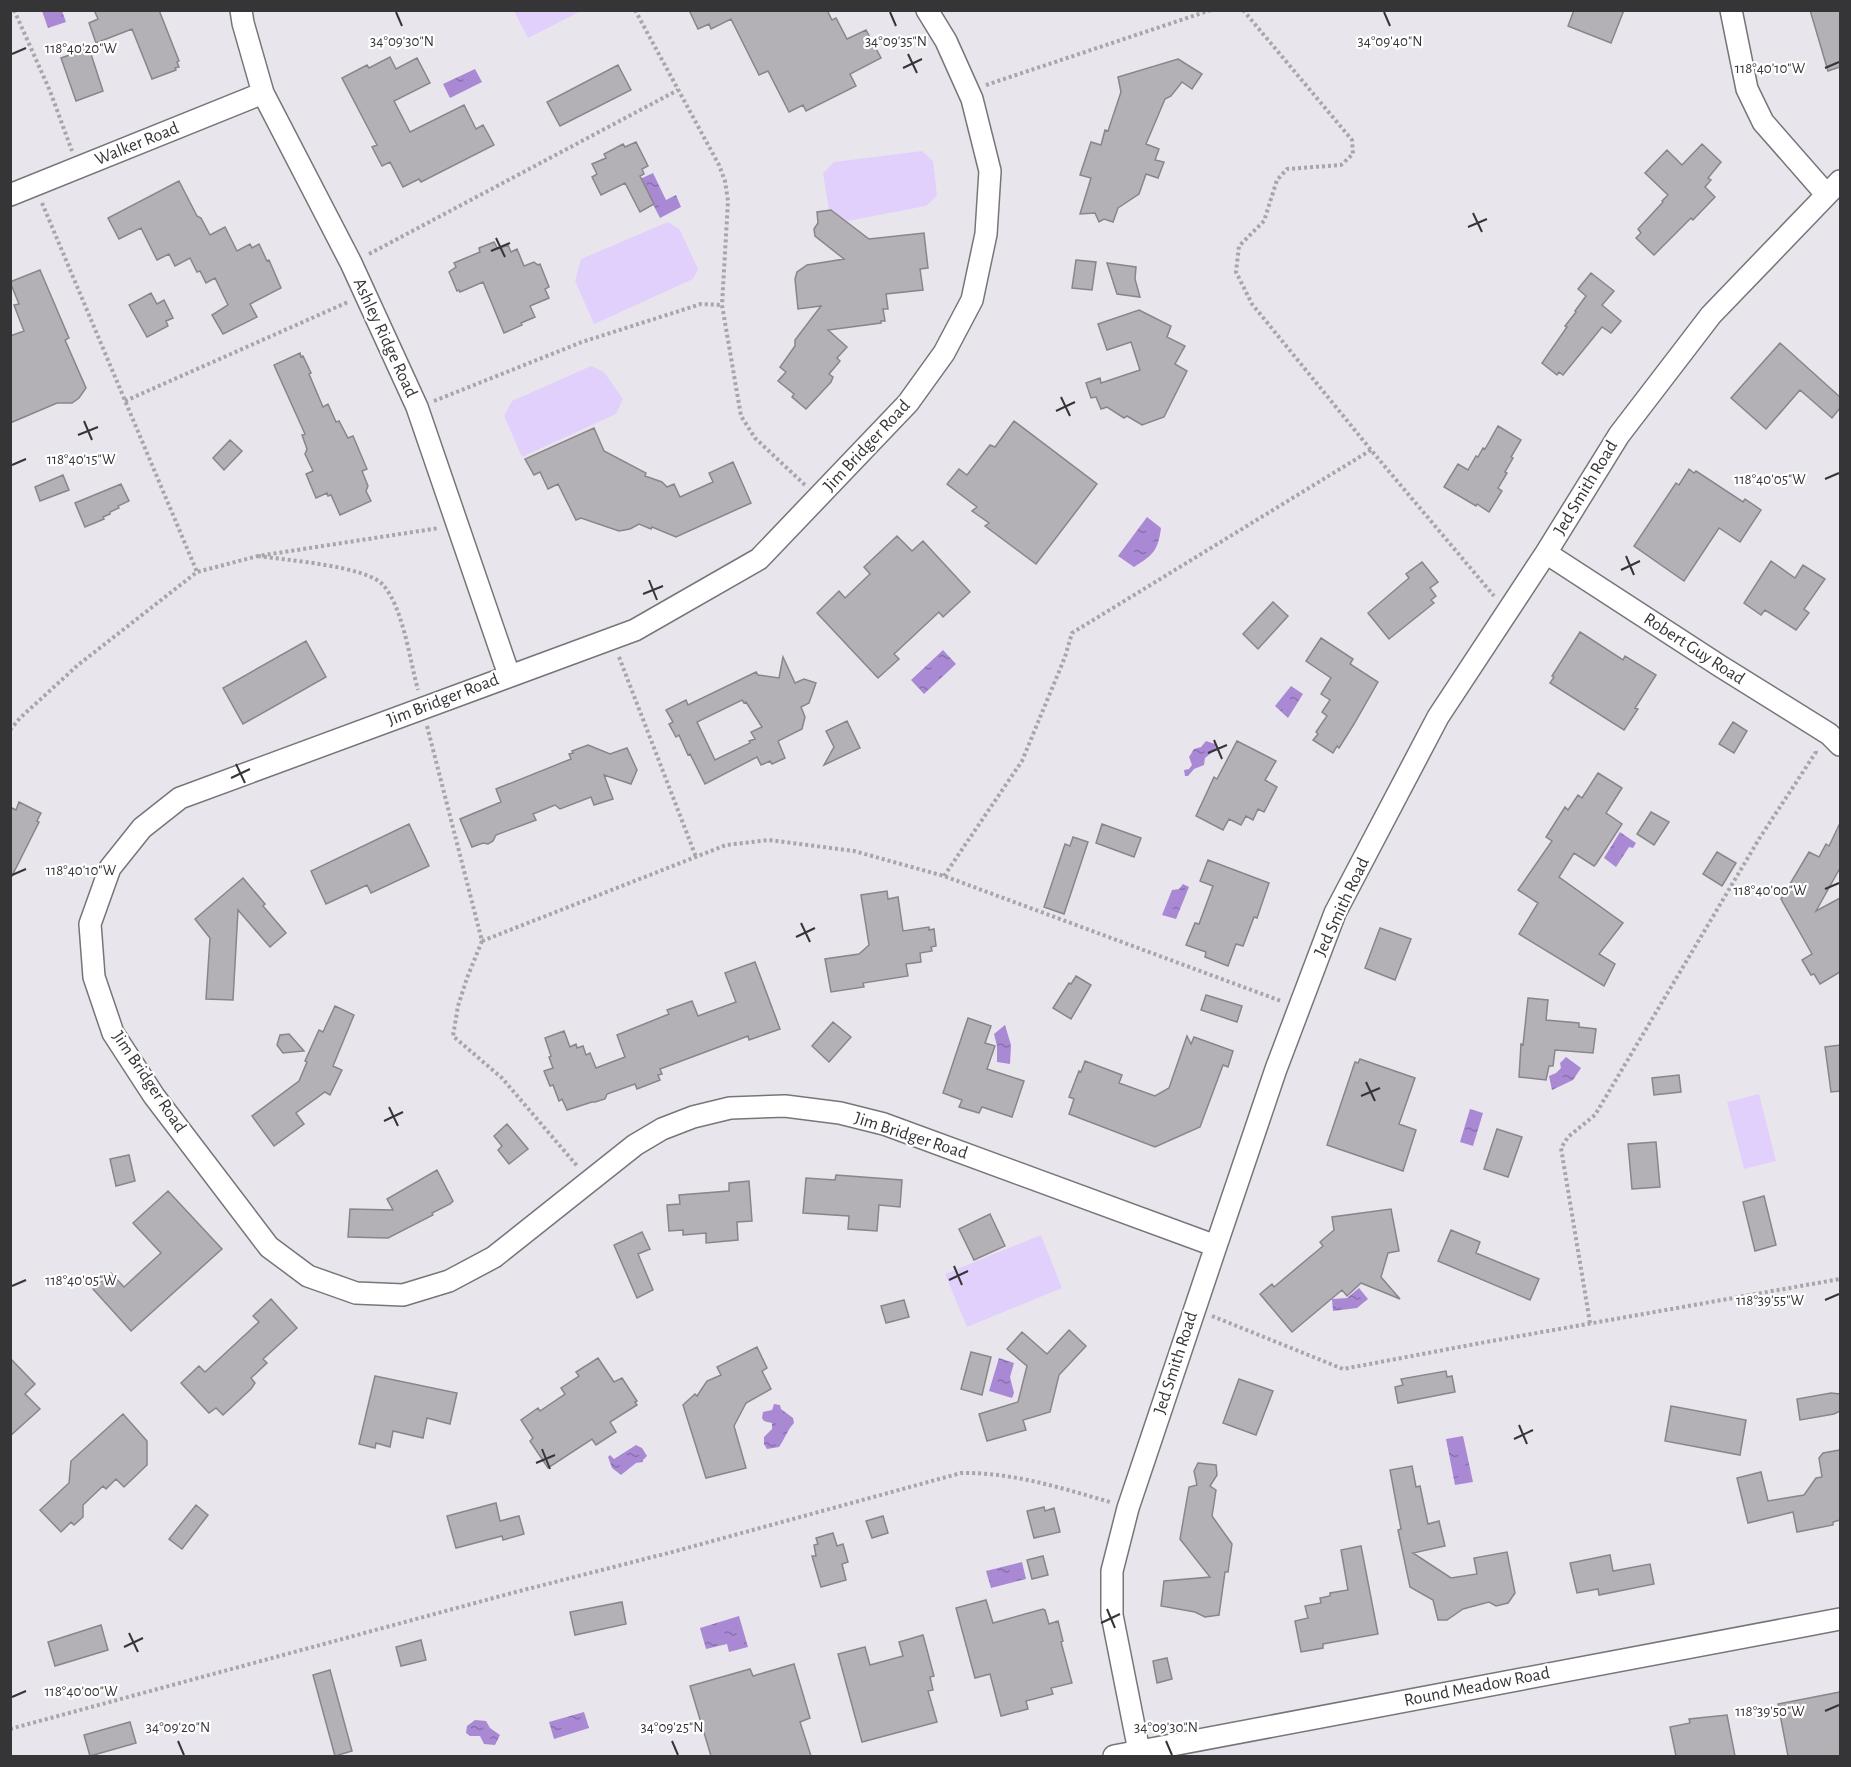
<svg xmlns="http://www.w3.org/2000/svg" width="1851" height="1767" font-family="'Alegreya Sans',sans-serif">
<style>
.green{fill:#e2d0fc}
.water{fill:url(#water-ripples)}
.building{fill:#b3b1b6;stroke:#88858b;stroke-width:1.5;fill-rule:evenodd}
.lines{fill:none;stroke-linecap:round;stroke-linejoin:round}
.street-casing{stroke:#77757a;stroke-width:24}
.path{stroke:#a8a6ab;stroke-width:4;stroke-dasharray:3 3;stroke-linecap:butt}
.street{stroke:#fff;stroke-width:21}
.ticks{fill:none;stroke:#353437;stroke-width:2}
.labels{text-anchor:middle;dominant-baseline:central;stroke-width:4.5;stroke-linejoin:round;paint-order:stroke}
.street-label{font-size:18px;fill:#353437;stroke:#fff}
.ticks-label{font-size:15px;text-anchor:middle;fill:#353437;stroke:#fff;stroke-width:4.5;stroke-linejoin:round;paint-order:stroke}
</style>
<defs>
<pattern id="water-ripples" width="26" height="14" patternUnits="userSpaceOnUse" patternTransform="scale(1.5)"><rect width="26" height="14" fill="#a988d4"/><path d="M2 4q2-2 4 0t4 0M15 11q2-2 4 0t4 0" fill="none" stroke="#8a70ad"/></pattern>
</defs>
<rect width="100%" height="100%" fill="#e8e6ec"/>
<path class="green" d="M514,11H581L528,38Z
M922,151L933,161L937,196L926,206L847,221L829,210L823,173L834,162Z
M668,222L680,230L698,269L693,279L594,324L575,281L581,259Z
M591,366L604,372L623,399L616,414L522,457L504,416L512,401Z
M1759,1094L1776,1161L1744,1169L1727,1102Z
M1041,1235L1062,1288L967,1327L945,1274Z"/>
<path class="water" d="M42,11H62L66,22L48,28Z
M475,69L482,82L450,98L443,84Z
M653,173L666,200L676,195L681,207L660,218L640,179Z
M1147,517L1161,528C1158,551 1153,555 1134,567L1118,556Z
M943,650L956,664L924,694L911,680Z
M1291,686L1303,694L1288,718L1275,706Z
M1206,741L1215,744L1216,749L1205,758L1204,765L1194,769L1188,776H1185L1184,770L1189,769L1192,765L1189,757L1194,749L1201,747Z
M1620,832L1636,843L1633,848L1629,847L1616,867L1604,858Z
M1183,884L1189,887L1176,919L1162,915L1172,890L1179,889Z
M1005,1025L1011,1045L1010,1064L997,1062V1046L994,1034Z
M1566,1057L1581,1068L1573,1080L1552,1090L1549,1076L1556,1073L1561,1068L1560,1063Z
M1470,1109L1483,1113L1473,1146L1460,1142Z
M1359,1288L1368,1299L1357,1308L1333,1311L1332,1299L1347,1298Z
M999,1358L1014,1363L1010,1377L1014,1393L1012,1398L989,1391Z
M774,1404L780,1405L781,1409L793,1418L794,1423C788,1429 784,1440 779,1447L767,1449L764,1444V1437L772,1429V1423L764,1421L762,1418L763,1412L772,1410Z
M1463,1436L1473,1482L1455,1485L1446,1439Z
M636,1445L642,1448L647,1456L643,1460V1462L636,1463L621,1475L612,1468L608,1457L610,1455L614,1459Z
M1022,1562L1026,1579L991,1588L986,1571Z
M739,1616L748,1647L729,1652L727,1644L706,1649L700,1628Z
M584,1712L589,1728L554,1739L549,1722Z
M475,1720L486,1721L490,1728L500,1735L495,1745L484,1744L480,1736H470L466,1733L467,1726Z"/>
<path class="building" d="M94,10H159L179,61L177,62L179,67L175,68L176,70L152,79L132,29L96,43L89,23L98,19Z
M689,10H827L832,20L836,18L847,39L866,30L881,58L850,74L856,86L806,111L803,105L789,112L768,71L759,75L731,19L711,29L709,24L698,29Z
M1574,10H1624L1611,43L1568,26Z
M1810,10H1840V67L1828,71Z
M89,48L103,91L76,101L61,58Z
M390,57L396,69L417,58L430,83L394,101L410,132L464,105L476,129L483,125L494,145L421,182L419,179L403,187L390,162L382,166L372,147L377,145L342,78L367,65L369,68Z
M1178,59L1202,74L1192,89L1182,82L1171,96L1165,99L1146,144L1159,149L1155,160L1164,162L1158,178L1146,174L1139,194L1118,208L1113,222L1104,219L1099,222L1095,213L1080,214L1091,178L1080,175L1091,142L1101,145L1105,130L1108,131L1121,92L1118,77Z
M618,65L631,90L560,126L547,102Z
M636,142L648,166L642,169L644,174L640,176L654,204L640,212L625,183L601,195L592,177L597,174L592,164L606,158L604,154L623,144L625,147Z
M1702,144L1721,162L1708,178L1711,180L1705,187L1715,197L1693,220L1691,218L1654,255L1636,238L1641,233L1638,229L1663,202L1662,201L1668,195L1645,173L1667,150L1682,165Z
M179,181L197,216L201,218L210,235L225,227L237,251L250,244L252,248L259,244L267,261L269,260L281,288L250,304L257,317L223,334L212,315L228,305L215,278L206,283L200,271L197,272L190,258L175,266L169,254L157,260L141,228L119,239L108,218Z
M831,210L869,239L924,233L928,268L920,269L923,290L886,294L888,309H883L885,321H881V323L828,330L847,347L837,358L840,361L829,374L833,377L831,382L806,409L792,397L794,394L778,381L786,372L780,367L795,346V340L821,306L798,309L795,279L797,272L807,265L844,259L815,236L814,229L818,223L817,212Z
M494,242L498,249L508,245L511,252L517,249L524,266L534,262L538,265L540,264L549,287L545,289L549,298L530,306L535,317L521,323L522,325L504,333L483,282L460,292L459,290L457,291L449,272L456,267L454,263L480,252L479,248Z
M1076,260L1096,262L1092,290L1072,288Z
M1107,263L1136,267L1135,279L1140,297L1117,294Z
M40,270L69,338L65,340L86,388L79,398L72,403H57L10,423V336L24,331L14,305L19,304L10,282Z
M1591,273L1614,291L1602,305L1621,321L1611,333L1602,327L1563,375L1559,372L1557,375L1542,363L1567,327L1565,326L1576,312L1575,311L1586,296L1578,289Z
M151,293L157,304L164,300L173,318L166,321L168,326L147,337L129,305Z
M1139,310L1171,326L1167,337L1185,346L1175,364L1187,371L1164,417L1142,425L1127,416L1124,418L1107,407L1101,409L1096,397L1091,398L1086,383L1100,378L1101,383L1140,370L1131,342L1107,350L1098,324Z
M1780,343L1840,397V408L1832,418L1800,390L1766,429L1731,398Z
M300,353L301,357L303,356L311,373L309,374L323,407L328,404L336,422L339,421L348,438L353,436L367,469L362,471L368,486L366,491L371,501L340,515L331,495L328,496L327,493L316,498L306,474L313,471L305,454L307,449L302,435L305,434L274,365Z
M1014,421L1097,484L1036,564L985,526L989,523L972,511L977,507L947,484L959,469L967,475L990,445L995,447Z
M1498,426L1521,440L1511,457L1513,458L1505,472L1507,473L1498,488L1502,491L1489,512L1477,504L1476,506L1444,487L1458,464L1468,470L1476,456L1478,457L1483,448L1485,449Z
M594,428L604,451L646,473L645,476L662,482L667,487L674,484L680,497L713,482L709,473L733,462L751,503L676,537L652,527L651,529L639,524L630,529L619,531L581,518L576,520L558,484L548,489L540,472L534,475L525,459Z
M230,440L242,451L224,470L213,458Z
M1689,469L1694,473L1696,471L1743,502L1745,499L1761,510L1740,542L1719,528L1684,581L1634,546L1676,483L1679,485Z
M63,475L69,490L40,501L35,487Z
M121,484L129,501L118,506L119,508L110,512V514L103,517L104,519L85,527L75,503Z
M897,536L912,551L923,541L970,592L943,617L939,612L894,654L899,659L878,678L817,613L839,591L845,598L870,574L864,567Z
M1771,561L1795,578L1803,565L1825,579L1804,609L1809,613L1796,630L1765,610L1761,615L1744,603Z
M1422,562L1438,582L1430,588L1436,596L1431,600L1434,603L1389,639L1368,613L1409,578L1406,574Z
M1273,602L1288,616L1258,649L1243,634Z
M1580,632L1623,660L1625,656L1656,675L1635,708L1638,709L1624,730L1550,683L1554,677L1552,676Z
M1321,638L1353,659L1350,664L1378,682L1354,724L1339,748L1337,746L1333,753L1313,740L1318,734L1316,732L1327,716L1322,712L1330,700L1321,694L1331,678L1306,661Z
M306,641L326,677L243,724L223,688Z
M783,657L795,683L804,679L816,683L809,703L801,707L805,717L802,729L778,741L785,758L772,764L770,761L761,765L757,757L705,784L690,754L688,755L679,735L676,737L669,724L673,722L666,710L686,700L688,705L756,672L758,675L779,678ZM742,700L744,703L746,702L762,727L751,732L755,739L749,741L750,743L715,760L697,722Z
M847,721L860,748L824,765L834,747L826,731Z
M1733,722L1747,731L1734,753L1719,744Z
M1237,741L1276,761L1265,780L1277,787L1264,812L1258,809L1253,820L1246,816L1241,825L1229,819L1223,830L1196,816L1214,777L1217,779Z
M588,745L610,754L627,748L637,770L631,784L604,775L613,799L594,805L591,797L560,809L555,805L533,814L536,820L496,835L493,841L488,844L483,843L472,847L460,819L501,802L496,789L571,759L569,754L573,753L572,751Z
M1598,773L1622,788L1606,813L1622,824L1596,864L1594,866L1574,853L1559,877L1623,923L1599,954L1615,964L1604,986L1519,934L1538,903L1518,890L1552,841L1546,837L1565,807L1568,810L1578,795L1582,798Z
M19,802L41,813L37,821L39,822L10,880V807L16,810Z
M1651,812L1669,822L1654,845L1637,834Z
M1840,823V868L1816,911L1840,898V972L1820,984L1814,974L1811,975L1802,960L1812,954L1781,899L1809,852L1819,857L1826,844L1829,846Z
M409,824L429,866L371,893L367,885L326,904L311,871Z
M1102,824L1141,838L1134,857L1096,843Z
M1073,837L1088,842L1064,914L1044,907L1065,844L1070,846Z
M1717,852L1736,863L1722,886L1703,874Z
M1208,860L1269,883L1257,918L1254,917L1243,946L1236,944L1228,966L1205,957L1206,952L1186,945L1195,923L1199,924L1213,886L1200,881Z
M243,878L265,904L263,906L286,933L270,947L238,910L233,1000L206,999L210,938L195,919Z
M887,891L888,899L898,897L903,931L929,927V930L934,929L936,946L931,947L932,951L920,953L921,962L906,964L908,976L863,983L864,987L831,992L825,959L859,954L869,945L861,895Z
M1380,928L1411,939L1395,980L1365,968Z
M755,962L780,1029L749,1040L748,1036L660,1069L662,1074L658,1075L660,1080L637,1089L635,1084L607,1094L605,1099L595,1102H592L567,1110L562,1099L559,1101L553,1085L550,1086L544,1071L553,1068L549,1057L551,1056L545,1038L564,1031L570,1047L576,1044L577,1048L583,1046L586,1055L590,1053L596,1068L625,1057L617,1035L669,1014L667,1010L692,1001L698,1016L736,1002L725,973Z
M1076,976L1091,985L1071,1019L1053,1008L1069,983L1071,984Z
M1206,995L1242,1006L1237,1022L1201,1010Z
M1528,998L1548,1000L1546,1020L1579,1023V1027L1596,1029L1593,1053L1555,1050L1553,1066H1549L1546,1080L1519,1077L1521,1044L1523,1045Z
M335,1006L354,1015L333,1066L342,1070L330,1095L325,1092L296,1113L304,1124L274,1146L252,1116L299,1081L307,1062L305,1061L319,1030L323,1032Z
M968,1018L991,1026L985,1043L995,1046L987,1069L1024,1081L1012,1117L982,1107L979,1113L959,1107L962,1100L943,1093Z
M833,1022L851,1037L829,1062L812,1046Z
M289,1034L304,1051L283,1053L277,1045L280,1035Z
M1187,1036L1191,1044L1194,1037L1233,1051L1228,1067L1223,1065L1200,1127L1155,1147L1069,1114L1074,1099L1069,1097L1079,1071L1081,1072L1085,1061L1122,1075L1119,1083L1155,1096L1169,1088Z
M1840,1045V1091L1831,1092L1825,1047Z
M1360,1059L1415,1078L1399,1124L1416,1130L1403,1171L1327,1145L1355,1062L1358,1063Z
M1679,1075L1681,1092L1654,1095L1652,1078Z
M507,1124L528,1149L509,1164L498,1150L502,1146L494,1136Z
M1497,1129L1522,1137L1508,1177L1484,1169Z
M1656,1142L1660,1187L1632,1189L1628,1144Z
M129,1155L135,1181L116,1186L110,1159Z
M437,1170L453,1201L450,1204L432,1213L433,1215L388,1238L348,1237L350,1209L393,1210L387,1199Z
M836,1175L902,1180L900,1207L879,1205L877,1231L848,1229L849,1216L803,1213L806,1178L835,1180Z
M749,1181L752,1221L737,1222L738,1240L706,1243V1233L683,1235V1230L669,1231L667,1205L680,1204L679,1195L729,1191V1183Z
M168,1191L222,1249L131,1331L93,1289L111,1273L124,1287L161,1253L133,1223Z
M1764,1196L1776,1245L1755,1251L1743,1202Z
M1391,1209L1399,1251L1388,1253L1381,1277L1400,1299L1361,1283L1347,1296L1342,1290L1292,1332L1260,1294L1272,1284L1274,1287L1323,1246L1320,1242L1334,1230L1332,1217Z
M990,1214L1005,1246L974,1260L959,1229Z
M1451,1230L1480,1242L1476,1253L1539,1279L1530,1300L1438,1261Z
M642,1232L650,1249L638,1254L653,1290L637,1298L614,1245Z
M271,1299L297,1328L263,1359L267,1363L251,1378L255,1383L251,1389L223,1415L216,1408L209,1413L181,1383L199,1366L205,1372L259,1322L253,1316Z
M904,1300L909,1317L886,1323L881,1306Z
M1069,1330L1086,1346L1059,1375L1050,1412L1023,1420L1026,1430L987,1441L979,1414L1018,1402L1027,1366L1007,1349L1022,1332L1047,1354Z
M757,1347L767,1368L762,1371L771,1389L746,1403L734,1426L746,1468L706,1478L683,1405L695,1394L697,1396L707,1381L721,1375L717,1367Z
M971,1352L991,1357L982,1395L961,1389Z
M10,1358L35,1384L25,1394L40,1409L10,1436Z
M598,1358L614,1382L622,1378L637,1401L635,1402L637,1405L610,1422L616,1432L596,1445L592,1439L548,1468L530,1441L533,1438L521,1420L538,1408L540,1411L565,1394L561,1388L579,1376L576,1372Z
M1446,1371L1447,1377L1452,1376L1455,1392L1398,1403L1395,1387L1403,1385L1401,1379Z
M375,1376L457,1393L450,1424L427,1418L423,1438L393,1431L390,1447L376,1443L375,1448L359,1444Z
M1239,1379L1273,1391L1256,1435L1223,1423Z
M1831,1393L1840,1394V1411L1834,1414L1800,1420L1797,1399Z
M1671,1406L1746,1420L1740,1455L1665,1441Z
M123,1414L147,1441V1465L124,1487L116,1479L106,1489L103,1486L83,1505V1517L74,1525L71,1522L61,1532L40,1510L69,1483L71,1461Z
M1840,1450V1520L1833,1522V1525L1797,1532L1793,1512L1748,1523L1737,1478L1761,1472L1768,1501L1804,1495L1816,1478L1822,1477L1819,1458L1823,1453Z
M1198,1463L1216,1465L1217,1475L1210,1486L1216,1490L1212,1516L1232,1544L1228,1572H1225L1219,1615L1205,1617L1195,1612L1161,1606L1164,1581L1210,1577L1180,1539L1189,1487L1197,1485L1194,1471Z
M1412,1466L1416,1487L1420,1486L1428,1524L1439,1521L1445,1546L1413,1553L1451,1578L1477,1574L1474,1558L1507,1552L1515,1593L1508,1603L1496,1606L1489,1602L1463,1609L1447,1620H1438L1433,1600L1410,1587L1398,1530L1401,1529L1390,1470Z
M496,1503L500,1521L519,1516L524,1534L503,1540L502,1536L456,1548L447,1516Z
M196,1505L208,1515L182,1549L169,1539Z
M1044,1507L1045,1511L1054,1508L1060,1532L1034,1538L1027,1511Z
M883,1516L888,1533L872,1538L866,1521Z
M833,1533L837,1546L843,1544L848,1562L842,1564L846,1580L821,1587L812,1556H816L814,1545L818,1544L816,1538Z
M1361,1546L1378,1634L1323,1644V1648L1301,1652L1295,1621L1308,1618L1305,1606L1321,1603L1320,1598L1330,1596V1593L1348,1590L1341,1550Z
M1610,1555L1613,1571L1650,1564L1654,1584L1599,1595L1598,1589L1577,1593L1570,1563Z
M1043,1556L1048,1575L1032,1579L1027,1560Z
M986,1600L993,1623L1043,1609L1045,1610L1049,1624L1058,1621L1063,1641L1061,1642L1072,1683L1051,1688L1053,1694L1026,1701L1028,1709L1001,1716L990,1674L975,1678L956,1608Z
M622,1602L626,1624L575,1635L570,1612Z
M101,1625L108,1650L55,1666L48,1642Z
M923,1635L934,1676L930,1677L933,1690L928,1691L937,1722L862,1742L838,1654L865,1647L870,1665L903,1656L899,1642Z
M421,1640L426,1660L401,1666L396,1647Z
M1167,1658L1172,1679L1157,1683L1153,1661Z
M794,1664L810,1718L800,1722L811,1756H711L690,1686L750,1669L753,1676Z
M330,1670L352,1751L335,1756L313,1675Z
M1840,1692V1756H1788L1778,1704Z
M1727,1715L1735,1756H1676L1670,1727L1690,1723L1689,1719Z
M130,1722L136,1743L90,1756L84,1735Z"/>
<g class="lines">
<g class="street-casing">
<path id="street" d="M241,10L243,23L263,93L351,263L417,407L509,675
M927,10L946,41L972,99L990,171L986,234L972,300L944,353L908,403L759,559L635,630L180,798L142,828L110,868L90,924L94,977L113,1033L154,1096L269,1247L308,1276L356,1293L403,1295L449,1281L494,1257L635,1145L662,1129L693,1117L730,1108L785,1106L840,1113L884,1124L1216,1246
M1731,10L1747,89L1763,122L1826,194
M10,195L263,93
M1546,553L1720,666L1829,734L1840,745
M1139,1751L1112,1615V1571L1128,1508L1216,1246L1276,1069L1335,913L1438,717L1546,553L1619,435L1711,315L1840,181
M1114,1756L1840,1619"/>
</g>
<path class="path" d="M14,10L50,91L72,151
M635,10L719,165L725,181L728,201L722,305L741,416L755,438L805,485
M1243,10L1352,140L1353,154L1341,165L1287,169L1277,180L1264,221L1239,246L1236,272L1252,304L1371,450L1494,596
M986,85L1211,10
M42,203L197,572
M369,254L678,90
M125,401L348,302
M434,401L582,342L701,304L722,305
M258,556C285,560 367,566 383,585C403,607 410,661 418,690
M619,657L696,857
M427,726L482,941L467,978L458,1006L453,1036L502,1078L578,1167
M10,730L20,718L78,665L197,572L258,556L439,528
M944,876L1022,761L1065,657L1072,633L1371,450
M482,941L726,845L769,840L854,851L944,876L1281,1001
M1212,1316L1343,1369L1486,1342L1840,1279
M1590,1323L1561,1148L1568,1137L1595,1115L1759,839L1816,752L1815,749
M10,1729L512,1593L676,1551L961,1473C1012,1472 1061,1488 1110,1502"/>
<use href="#street" class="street"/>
</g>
<path class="ticks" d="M396,12L402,26M890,12L896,26M1384,12L1390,26M12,54L26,48M908,54L917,73M903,68L922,59M1825,68L1839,62M1473,213L1482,232M1468,227L1487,219M496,238L505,257M491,251L510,243M1061,397L1070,416M1056,411L1075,402M84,421L92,440M78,435L98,427M12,465L26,459M1825,479L1839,473M1626,556L1634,575M1621,570L1640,561M649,580L657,600M643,594L663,586M1214,740L1222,759M1208,753L1227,745M236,764L245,783M231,778L250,769M12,875L26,869M1825,889L1839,883M801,923L810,942M796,937L815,928M1366,1082L1375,1101M1361,1096L1380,1088M389,1107L398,1126M384,1121L403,1112M954,1266L962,1285M949,1280L968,1271M12,1286L26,1280M1825,1300L1839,1294M1519,1425L1527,1444M1514,1439L1533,1430M542,1449L550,1469M536,1463L555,1455M1107,1609L1115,1628M1101,1623L1120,1614M129,1633L138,1652M124,1647L143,1638M12,1697L26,1691M1825,1711L1839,1705M178,1741L184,1755M672,1741L678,1755M1166,1741L1172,1755"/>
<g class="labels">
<g class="street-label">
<text transform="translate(137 144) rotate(-22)">Walker Road</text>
<text transform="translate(385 338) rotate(65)">Ashley Ridge Road</text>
<text transform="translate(867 446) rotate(-47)">Jim Bridger Road</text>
<text transform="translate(1586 488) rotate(-59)">Jed Smith Road</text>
<text transform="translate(1694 649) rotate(33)">Robert Guy Road</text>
<text transform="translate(443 700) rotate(-21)">Jim Bridger Road</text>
<text transform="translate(1342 907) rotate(-65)">Jed Smith Road</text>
<text transform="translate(149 1082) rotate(56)">Jim Bridger Road</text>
<text transform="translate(911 1136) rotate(18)">Jim Bridger Road</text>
<text transform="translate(1176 1363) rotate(-72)">Jed Smith Road</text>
<text transform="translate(1477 1687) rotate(-11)">Round Meadow Road</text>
</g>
</g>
<g class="ticks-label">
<text x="402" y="46">34°09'30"N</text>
<text x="896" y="46">34°09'35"N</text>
<text x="1390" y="46">34°09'40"N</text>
<text x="81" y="53">118°40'20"W</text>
<text x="1770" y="73">118°40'10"W</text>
<text x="81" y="464">118°40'15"W</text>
<text x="1770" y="484">118°40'05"W</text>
<text x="81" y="875">118°40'10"W</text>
<text x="1770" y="895">118°40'00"W</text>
<text x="81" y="1285">118°40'05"W</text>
<text x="1770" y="1305">118°39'55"W</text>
<text x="81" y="1696">118°40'00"W</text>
<text x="1770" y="1716">118°39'50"W</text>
<text x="178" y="1732">34°09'20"N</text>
<text x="672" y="1732">34°09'25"N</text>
<text x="1166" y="1732">34°09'30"N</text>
</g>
<rect width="1851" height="1767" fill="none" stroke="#353437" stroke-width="24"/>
</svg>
